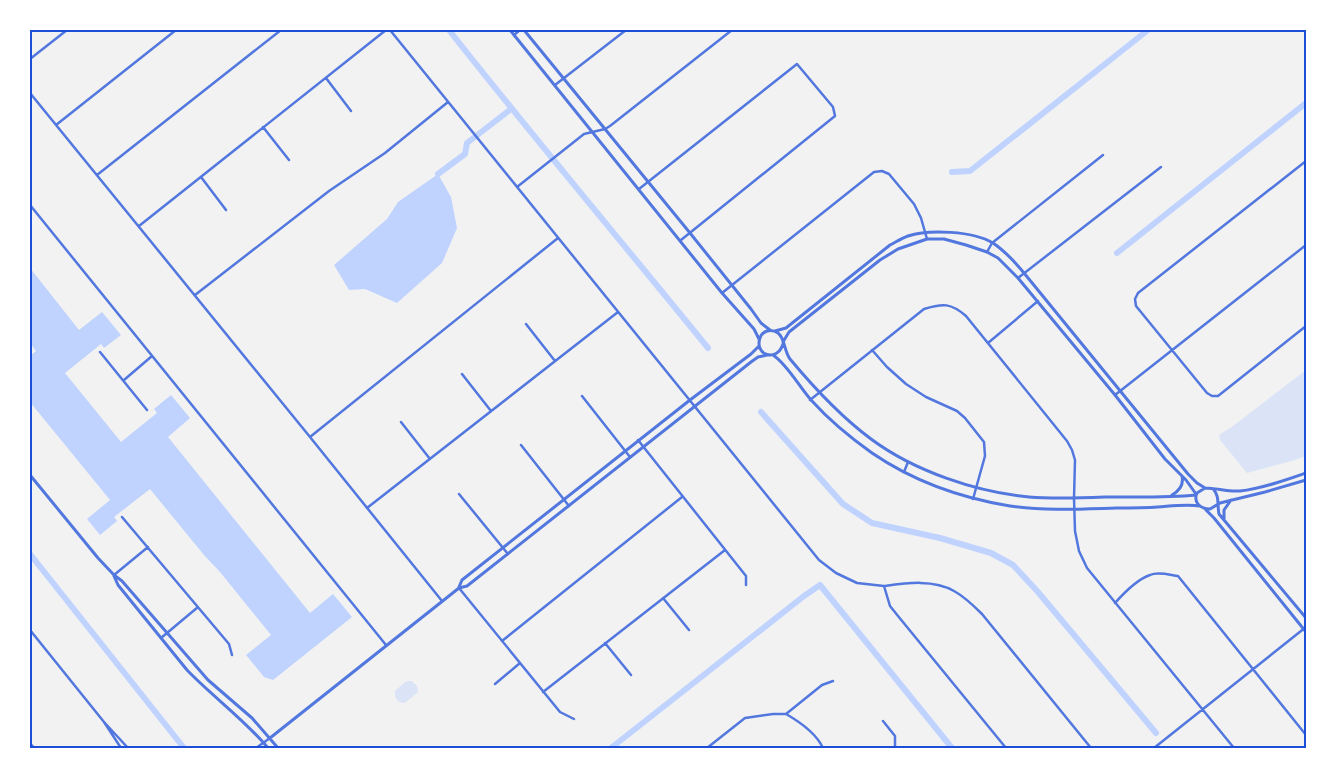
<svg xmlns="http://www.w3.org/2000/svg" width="1336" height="778" font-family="'Golos Text',sans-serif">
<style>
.green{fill:#dbe4f7}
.water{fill:#bfd3fe}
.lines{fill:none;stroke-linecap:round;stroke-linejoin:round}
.canal{stroke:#bfd3fe;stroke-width:6}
.minor{stroke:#5277de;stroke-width:2.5}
.tertiary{stroke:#5277de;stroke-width:3}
.neatline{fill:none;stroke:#1d4ed8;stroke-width:2}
</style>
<rect width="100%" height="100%" fill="#f2f2f2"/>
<path class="green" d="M1306,370V456L1295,460L1247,473L1220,440L1219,435L1233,426Z
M408,681H412L417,686L418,692L405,703C398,704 394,698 395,691L405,682Z"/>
<path class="water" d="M438,174L451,197L457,228L442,263L397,303L365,289L349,290L334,265L387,219L398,202Z
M30,268L79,330L102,312L121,335L104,348L101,344L65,373L121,442L157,413L154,409L171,395L190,418L168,437L310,613L333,594L352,617L273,680L264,677L246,655L271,635L220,572L204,555L150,489L114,517L117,521L100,535L87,519L110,500L30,402V356L36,351L30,343Z"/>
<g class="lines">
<path class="canal" d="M449,30C533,137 622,242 708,348
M952,172L970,171L1148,30
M438,174L465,154L467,143L511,109
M1117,253L1306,103
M761,412L843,504L872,523L940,538L991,553L1013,565L1038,592L1156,733
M30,554L184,748
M611,748L804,596L820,585L952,748"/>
<path class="minor" d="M390,30L819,560L836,573L857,583L884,586L890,606L898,616L1006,748
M514,35L520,30
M30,59L67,30
M326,78L351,111
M555,85L626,30
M30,93L310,437L442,601
M56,125L176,30
M263,127L289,160
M1306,161L1138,293L1135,299L1136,306L1207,393L1212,396H1218L1306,326
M97,175L281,30
M201,177L226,210
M517,187L584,134L605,129L610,126L732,30
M639,189L797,64L833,107L835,116L681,240
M30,205L386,645
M139,226L386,30
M987,252L992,243L1103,155
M1018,278L1161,167
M722,293L874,172L882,171L889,174L914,204L921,218L927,239
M195,295L329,191L385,153L448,102
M526,324L555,361
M988,343L1038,301
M872,350L887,367L906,384L926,397L957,411L965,418L980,437L984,442L985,456L973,499
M100,352L147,410
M462,374L491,411
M124,380L152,356
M1115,395L1306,245
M582,396L630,457
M810,400L924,309C943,303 951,303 966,316L1067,441L1072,450L1075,460L1074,498L1075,531L1079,551L1087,568L1234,748
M401,422L430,459
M310,437L558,238
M638,440L746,576V585
M521,445L569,506
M904,472L908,462
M459,494L508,554
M367,508L618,312
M122,517L229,644L232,655
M114,575L148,547
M884,586C906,583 934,579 954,591C965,597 973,605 982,614L1091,748
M459,588L560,712L574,719
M663,598L689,630
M1115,603C1123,594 1138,579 1150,575C1158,571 1170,575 1178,576L1306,735
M30,630L104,722
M161,638L198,607
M502,641L682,497
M605,643L631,675
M495,684L520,663
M543,692L725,550
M786,714C800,722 816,733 823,748
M883,721L895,736V748
M30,743L34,748
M121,748L104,722L128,748
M256,748L270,738
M707,748L745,718L773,714H786L822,685L833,681
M1154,748L1306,627"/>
<path class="tertiary" d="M510,30L722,293L754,329L759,339
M524,30L690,233L751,309L761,323L770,330
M775,331L786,328L890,245C896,242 902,238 908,236C929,229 973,231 993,243C1005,251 1015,262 1024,273L1188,474L1197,483L1205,488
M783,342L789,332L880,260L898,249L927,239H944L966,245L987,252L998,258L1018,278L1115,395L1165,459L1186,480L1196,494
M783,344C777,363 754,355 760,338C762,331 771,328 778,333C785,338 784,351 790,359C815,389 840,416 871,439C914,471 976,492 1029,497C1054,499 1080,498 1105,497C1135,497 1166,498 1196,495
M773,355C787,364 800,388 812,401C830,421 851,438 872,453C913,481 961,498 1010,506C1045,511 1081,509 1116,508C1130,508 1144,508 1158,507C1172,506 1186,504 1200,506
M1306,473C1286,480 1261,489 1240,491C1227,492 1217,488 1205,488L1197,493C1193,502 1200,509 1210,509L1220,503L1265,492L1306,480
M30,475L98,558L114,575L122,581L208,680L252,718L278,748
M1213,489C1220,496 1217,505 1219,514L1306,618
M1172,495C1179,491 1184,485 1182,476
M1206,510L1214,518L1306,632
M1224,519V510L1231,500
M114,576L118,585L187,670C213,697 244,719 268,748
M459,587L462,580L690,400L751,354L759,346
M270,738L459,588L467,586L751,362L758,357L767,355"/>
</g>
<rect width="1336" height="778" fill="none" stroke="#ffffff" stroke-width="62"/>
<rect x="31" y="31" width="1274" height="716" class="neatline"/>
</svg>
